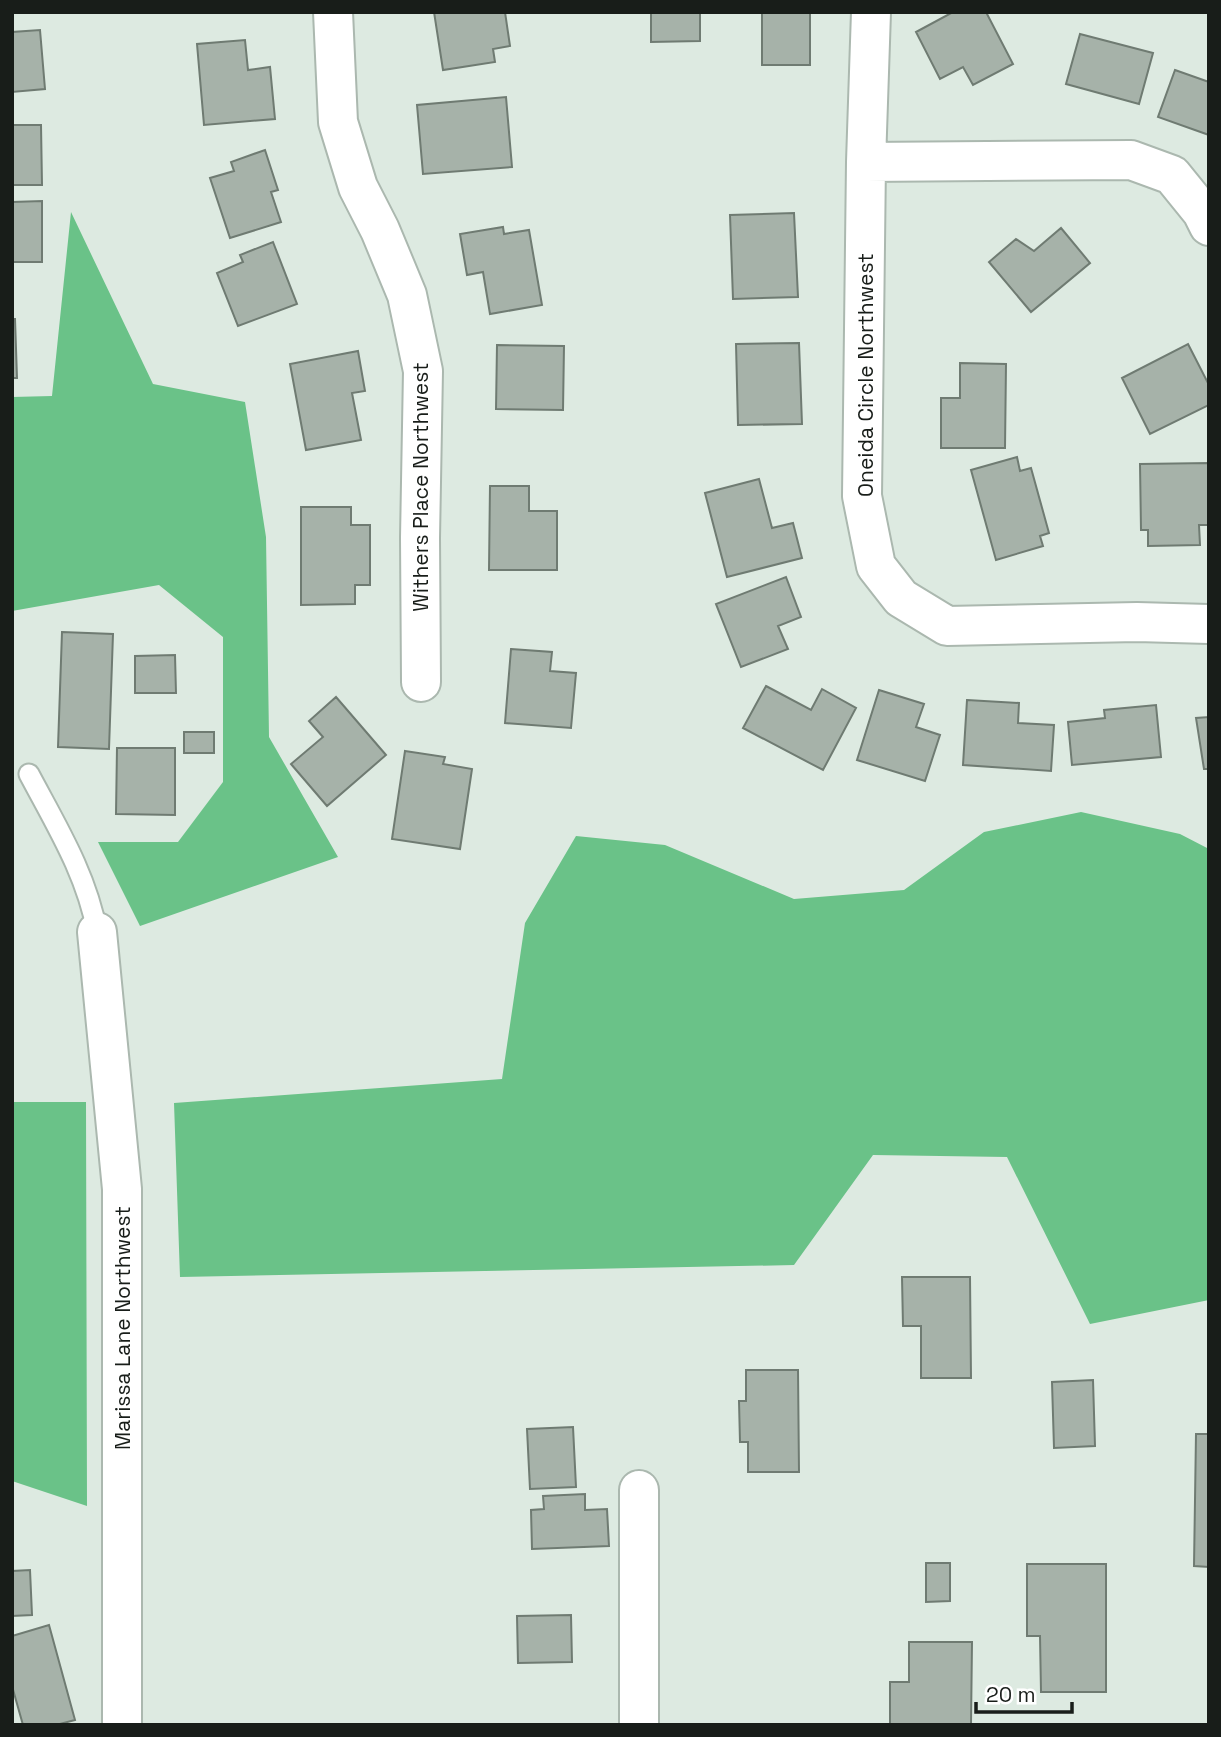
<svg xmlns="http://www.w3.org/2000/svg" width="1221" height="1737" font-family="'Space Grotesk',sans-serif">
<style>
.forest{fill:#6ac288}
.building{fill:#a6b2a9;stroke:#6f7b72;stroke-width:2}
.lines{fill:none;stroke-linecap:round;stroke-linejoin:round}
.service-casing{stroke:#abb8af;stroke-width:23}
.minor-casing{stroke:#abb8af;stroke-width:42}
.service{stroke:#fff;stroke-width:19}
.minor{stroke:#fff;stroke-width:38}
.labels{text-anchor:middle;dominant-baseline:central;stroke-width:5;stroke-linejoin:round;paint-order:stroke}
.street-label{font-size:21px;fill:#181d19;stroke:#fff}
</style>
<rect width="100%" height="100%" fill="#ddeae1"/>
<path class="forest" d="M71,212L153,384L245,402L266,537L269,737L338,857L140,926L98,842H178L223,782V637L159,585L12,611V397L52,396Z
M1081,812L1180,834L1209,849V1300L1090,1324L1007,1157L873,1155L794,1265L180,1277L174,1103L502,1079L525,923L576,836L665,845L794,899L904,890L984,832Z
M12,1102H86L87,1506L12,1481Z"/>
<path class="building" d="M434,12H505L510,46L493,49L495,62L443,70Z
M651,12H700V41L651,42Z
M762,12H810V65H762Z
M953,12H986L1013,64L973,85L963,67L940,79L916,32Z
M40,30L45,89L12,92V32Z
M1080,34L1153,53L1139,104L1066,84Z
M245,40L248,70L270,67L275,119L204,125L197,44Z
M1175,70L1209,82V135L1158,117Z
M506,97L512,167L423,174L417,105Z
M12,125H41L42,185H12Z
M265,150L278,190L271,192L281,222L230,238L210,178L234,171L231,162Z
M42,201V262H12V202Z
M794,213L798,297L733,299L730,215Z
M503,227L504,234L529,230L542,305L490,314L483,272L467,275L460,234Z
M1061,228L1090,263L1031,312L989,262L1016,239L1034,251Z
M273,242L297,304L238,326L217,273L243,262L240,255Z
M12,319H15L17,378H12Z
M799,343L802,424L738,425L736,344Z
M1188,344L1209,385V405L1150,434L1122,378Z
M497,345L564,346L563,410L496,409Z
M358,351L365,391L352,393L361,440L306,450L290,364Z
M960,363L1006,364L1005,448H941V398H960Z
M1017,457L1020,471L1031,468L1049,533L1040,536L1043,546L996,560L971,470Z
M1209,463L1208,525H1199L1200,545L1148,546V530H1141L1140,464Z
M759,479L772,528L793,523L802,558L727,577L705,493Z
M490,486H529V511H557V570H489Z
M301,507H351V525H370V585H355V604L301,605Z
M786,577L801,617L778,626L788,649L741,667L716,604Z
M62,632L113,634L109,749L58,747Z
M511,649L552,652L550,671L576,673L571,728L505,723Z
M175,655L176,693H135V656Z
M766,686L811,710L822,689L856,708L823,770L743,728Z
M879,690L924,704L916,727L940,735L925,781L857,760Z
M336,697L386,755L327,806L291,764L323,737L309,721Z
M967,700L1019,703L1018,723L1054,725L1051,771L963,765Z
M1156,705L1161,757L1072,765L1068,722L1105,718L1104,710Z
M1209,717V769H1204L1196,718Z
M184,732H214V753H184Z
M117,748H175V815L116,814Z
M405,751L445,757L443,764L472,769L460,849L392,839Z
M902,1277H970L971,1378H921V1326H903Z
M746,1370H798L799,1472H748V1442H740L739,1401H746Z
M1093,1380L1095,1446L1054,1448L1052,1382Z
M573,1427L576,1487L530,1489L527,1429Z
M1196,1434H1209V1567L1194,1566Z
M585,1494V1510L607,1509L609,1546L532,1549L531,1510L544,1509L543,1496Z
M926,1563H950V1601L926,1602Z
M1027,1564H1106V1692H1041L1040,1636H1027Z
M30,1570L32,1615L12,1616V1571Z
M571,1615L572,1662L518,1663L517,1616Z
M49,1625L75,1720L56,1725H23L12,1686V1636Z
M909,1642H972L971,1725H890V1682H909Z"/>
<g class="lines">
<g class="service-casing">
<path id="service" d="M29,774C56,825 87,875 97,932"/>
</g>
<g class="minor-casing">
<path id="minor" d="M333,12L338,122L358,187L380,230L407,295L423,371L420,538L421,682
M866,162L871,12
M1209,226L1202,212L1172,175L1131,160L866,162L862,496L876,566L901,598L947,626L1137,622L1209,624
M97,932L122,1189V1725
M639,1490V1725"/>
</g>
<use href="#service" class="service"/>
<use href="#minor" class="minor"/>
</g>
<g class="labels">
<g class="street-label">
<text transform="translate(865 375) rotate(-90)">Oneida Circle Northwest</text>
<text transform="translate(420 487) rotate(-90)">Withers Place Northwest</text>
<text transform="translate(122 1328) rotate(-90)">Marissa Lane Northwest</text>
</g>
</g>
<rect width="1221" height="1737" fill="none" stroke="#181d19" stroke-width="28"/>
<path d="M976 1702v10h96v-10" fill="none" stroke="#181d19" stroke-width="3.5"/>
<text x="986" y="1702" font-size="21" fill="#181d19" stroke="#ffffff" stroke-width="5" paint-order="stroke">20 m</text>
</svg>
